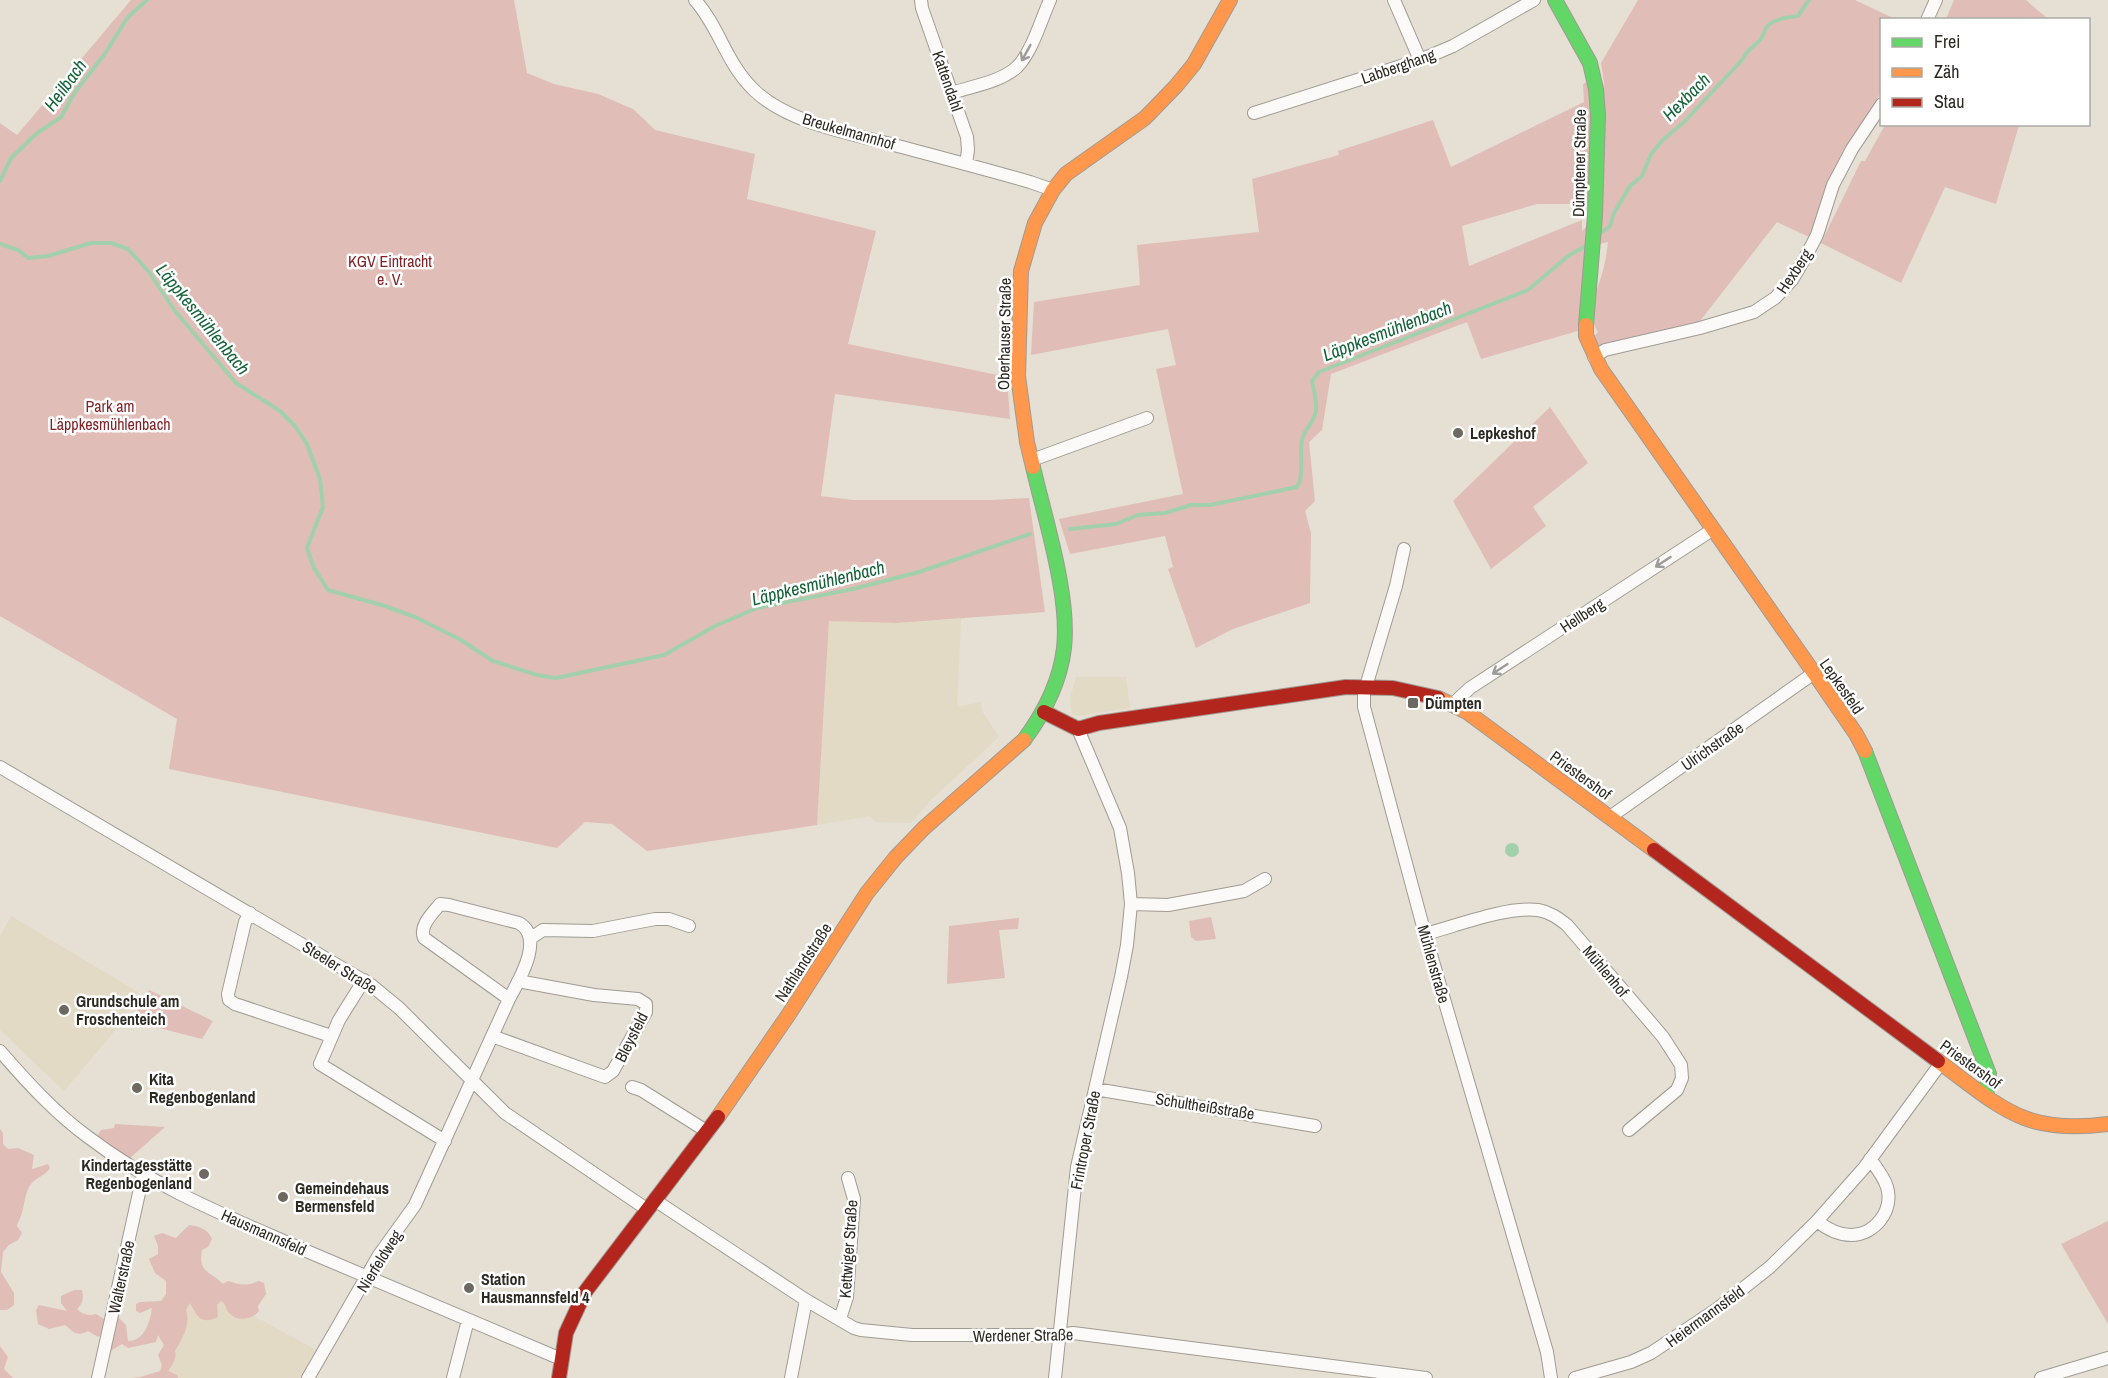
<svg xmlns="http://www.w3.org/2000/svg" width="2108" height="1378" font-family="'Archivo Narrow',sans-serif">
<style>
.built{fill:#e3dac6}
.green{fill:#e0beb7}
.water{fill:#a2d0ac}
.lines{fill:none;stroke-linecap:round;stroke-linejoin:round}
.stream{stroke:#a2d0ac;stroke-width:4}
.street-casing{stroke:#a09b93;stroke-width:14}
.fast-casing{stroke:#a09b93;stroke-width:16}
.slow-casing{stroke:#a09b93;stroke-width:16}
.jam-casing{stroke:#a09b93;stroke-width:16}
.street{stroke:#fbfaf9;stroke-width:12}
.fast{stroke:#63d668;stroke-width:14}
.slow{stroke:#ff974d;stroke-width:14}
.jam{stroke:#b3261e;stroke-width:14}
.oneway{stroke:#9e9c99}
.poi-dot{fill:#6d6961;stroke:#fff;stroke-width:2}
.labels{text-anchor:middle;dominant-baseline:central;stroke-width:5;stroke-linejoin:round;paint-order:stroke}
.street-label{font-size:16px;fill:#2d2a23;stroke:#fff}
.park-label{font-size:16px;fill:#812328;stroke:#fff}
.poi-label{font-size:16px;font-weight:bold;fill:#2d2a23;stroke:#fff;text-anchor:start}
.water-label{font-size:18px;font-style:italic;fill:#156338;stroke:#fff}
</style>
<rect width="100%" height="100%" fill="#e5dfd4"/>
<path class="built" d="M961,619L957,707L981,702L982,711L999,737L932,799L911,823L875,822L870,816L817,825L829,621L897,623Z
M1076,677H1126L1130,708L1078,716L1072,714L1070,698Z
M11,916L138,992L118,1027L64,1091L0,1030V936Z
M183,1277L318,1351L300,1378H158Z"/>
<path class="green" d="M131,0H514L527,73L554,84L598,94L633,109L655,130L755,154L747,199L876,231L848,344L1007,377L1010,419L835,394L821,496L853,500H991L1029,498L1045,612L897,623L829,621L817,825L647,851L612,824L585,822L557,848L169,769L177,719L0,616V123L17,135Z
M1638,0H1855L1895,19L1882,20L1881,91L1811,238L1777,222L1700,321L1612,344L1606,343L1605,346L1597,344L1588,334L1595,335L1598,332C1585,314 1600,285 1604,266C1606,258 1607,250 1608,242L1600,244L1604,82L1601,63Z
M1954,0H2026L2048,19H1946Z
M1590,77L1594,202L1582,204H1537L1462,226L1469,266L1582,220V231L1587,226L1578,331L1481,359L1467,322L1331,374L1322,430L1309,442L1315,501L1305,511L1311,533L1310,603L1233,629L1196,648L1168,569L1173,567L1165,536L1070,554L1059,519L1183,494L1156,369L1176,365L1168,329L1031,355L1034,302L1140,285L1137,245L1259,232L1252,179L1339,155L1338,151L1433,120L1451,167L1584,102L1583,85Z
M1898,125H2019L1996,204L1945,187L1901,283L1821,243L1861,161H1865L1885,125H1895L1896,127Z
M1550,407L1588,463L1533,507L1546,526L1491,569L1453,501Z
M1211,917L1216,939L1196,941L1191,937L1189,921Z
M1019,918L1018,929L999,930L1005,978L947,984L949,926Z
M149,990L213,1021L202,1039L132,1021Z
M115,1124L165,1127L129,1159L97,1136L101,1130L114,1128Z
M0,1129L3,1133V1144L8,1149L18,1148L34,1155L32,1169L48,1164L50,1168C45,1176 36,1177 31,1184C25,1192 25,1203 22,1212C21,1218 18,1221 17,1226L22,1233L18,1240L9,1245L3,1252L1,1272L14,1293V1305L7,1310H0Z
M2108,1221V1324L2061,1244Z
M189,1225C199,1226 208,1229 212,1239L208,1247L202,1250C198,1273 209,1270 223,1284L228,1281C238,1284 248,1287 258,1281L264,1283L266,1294L258,1306L259,1311C252,1320 237,1322 229,1313C225,1308 226,1304 221,1301L217,1305L218,1317C200,1325 198,1317 190,1303L186,1310C191,1325 182,1339 175,1351C177,1359 172,1365 168,1371L177,1375L178,1378H131L140,1377L160,1371L162,1366L158,1355L164,1345L158,1335L156,1342L128,1348L122,1344L109,1352L111,1335L115,1331L113,1327L98,1337L88,1331C76,1337 74,1332 65,1325L49,1329L38,1324L36,1310L39,1305L67,1311L61,1303V1296L74,1290H82C84,1298 83,1303 77,1309C83,1315 88,1316 96,1314L106,1320L117,1316L126,1325L128,1341C144,1341 150,1323 152,1308L140,1313L136,1311V1304L140,1302L161,1301L166,1294V1281L155,1273L149,1259L158,1254V1246L154,1236L162,1233L176,1238Z
M0,1346L8,1357L4,1369L13,1378H0Z"/>
<path class="water" d="M1505 850a7 7 0 1 1 14 0a7 7 0 1 1-14 0Z"/>
<g class="lines">
<path class="stream" d="M0,181L11,158L36,134L61,117L75,92L104,55L128,17L147,0
M1601,233L1610,226L1614,213L1630,186L1642,176L1651,154L1664,139L1684,122L1743,59C1746,50 1753,48 1759,41C1764,37 1763,33 1766,28C1771,19 1788,17 1798,16L1809,0
M0,244L18,250L28,258L48,256L91,243H111L128,249L149,272L175,311L236,383L280,411L295,426L307,444L320,479L323,507L307,548L314,568L328,590L385,606L415,617L461,640L493,661L537,675L556,678L664,655L715,626L757,608L853,589L919,572L1030,534
M1070,529L1116,524L1138,515L1165,513L1191,505H1210L1297,487C1305,474 1299,455 1302,440C1304,428 1315,423 1316,410C1317,401 1314,390 1312,381L1319,372L1528,290L1568,256L1584,247"/>
<g class="street-casing">
<path id="street" d="M695,0C720,28 726,64 755,91C789,123 849,133 894,145C939,157 985,169 1030,182L1053,190
M921,0L922,8L967,137L968,150L966,164
M1394,0L1420,60
M1927,20L1936,0
M952,93C972,86 1001,82 1017,67C1032,52 1041,20 1050,0
M1254,113L1420,60L1453,46L1534,0
M1594,357L1605,350L1700,328L1754,312L1775,298L1792,280L1805,258L1817,235L1833,185L1852,149L1882,104
M1032,460L1147,418
M1404,549L1396,586L1364,693V707L1425,934L1547,1352L1551,1378
M1454,703L1470,688L1712,530
M0,767L371,985L399,1008L505,1113L648,1210
M1610,817L1814,673
M1131,904L1168,905L1244,891L1265,879
M250,913L245,922L228,994L229,1000L235,1004L331,1036
M1425,934C1456,926 1507,906 1538,910C1550,912 1558,918 1567,925L1663,1037L1681,1065L1682,1078L1677,1090L1629,1130
M531,938L543,930L593,931L655,919H669L689,926
M364,980L339,1020L320,1064L445,1141
M492,1036L605,1077L613,1071L646,1012V1004L638,999L594,995L518,981
M0,1051C27,1082 55,1113 88,1137C154,1187 222,1214 297,1247C385,1285 473,1322 561,1359
M632,1087L641,1090L708,1132
M1095,1089L1315,1126
M656,1201L806,1300L854,1328L861,1330L912,1335H1059L1073,1333L1426,1378
M1817,1221C1827,1229 1838,1235 1851,1235C1875,1235 1894,1210 1887,1187C1884,1177 1876,1167 1870,1159
M840,1319L847,1297L854,1199L848,1178
M98,1378L143,1175
M308,1378L379,1255L415,1205L509,999L424,938C419,926 432,914 440,904L449,905L519,923C545,938 519,980 509,999
M453,1378L468,1320
M791,1378L806,1300
M1055,1378L1077,1167L1121,977L1127,945L1131,904L1128,873L1120,828L1078,729
M1575,1378L1631,1362L1651,1353L1717,1309L1770,1267L1817,1221L1864,1168L1941,1063
M2041,1378L2108,1358"/>
</g>
<g class="fast-casing">
<path id="fast" d="M1555,0L1590,63L1596,89L1598,115L1595,215L1586,325
M1024,740C1044,713 1060,683 1064,648C1070,596 1045,519 1033,467
M1865,751L1989,1074L1986,1096"/>
</g>
<g class="slow-casing">
<path id="slow" d="M1586,325V336L1601,369L1814,673L1856,734L1865,751
M1033,467L1027,442L1018,376L1021,271L1035,223L1053,190L1066,174L1145,118L1176,86L1194,64L1230,0
M1438,698L1467,712L1654,850
M1938,1061C2002,1108 2024,1135 2108,1124
M718,1117L789,1014L867,893L896,857L924,828L1024,740"/>
</g>
<g class="jam-casing">
<path id="jam" d="M1044,712L1078,729L1099,723L1346,687L1393,688L1438,698
M1654,850L1938,1061
M559,1378L566,1333L585,1292L718,1117"/>
</g>
<use href="#street" class="street"/>
<use href="#fast" class="fast"/>
<use href="#slow" class="slow"/>
<use href="#jam" class="jam"/>
</g>
<defs><path id="oneway-shaft" d="M-6 0H5M1.5-3L5.5 0L1.5 3" fill="none" stroke-width="1.6" stroke-linecap="round" stroke-linejoin="round" transform="scale(1.5)"/></defs>
<g class="oneway">
<use href="#oneway-shaft" transform="translate(1026 53) rotate(119)"/>
<use href="#oneway-shaft" transform="translate(1663 562) rotate(147)"/>
<use href="#oneway-shaft" transform="translate(1500 669) rotate(147)"/>
</g>
<g class="poi-dot">
<circle cx="1458" cy="433" r="6"/>
<rect x="1407" y="697" width="12" height="12" rx="3"/>
<circle cx="64" cy="1010" r="6"/>
<circle cx="137" cy="1088" r="6"/>
<circle cx="204" cy="1174" r="6"/>
<circle cx="283" cy="1197" r="6"/>
<circle cx="469" cy="1288" r="6"/>
</g>
<g class="labels">
<g class="street-label">
<text transform="translate(1398 66) rotate(-19)">Labberghang</text>
<text transform="translate(948 81) rotate(71)">Kattendahl</text>
<text transform="translate(849 131) rotate(16)">Breukelmannhof</text>
<text transform="translate(1579 163) rotate(-89)">Dümptener Straße</text>
<text transform="translate(1794 271) rotate(-56)">Hexberg</text>
<text transform="translate(1004 334) rotate(-89)">Oberhauser Straße</text>
<text transform="translate(1582 615) rotate(-33)">Hellberg</text>
<text transform="translate(1842 686) rotate(55)">Lepkesfeld</text>
<text transform="translate(1712 746) rotate(-35)">Ulrichstraße</text>
<text transform="translate(1581 775) rotate(36)">Priestershof</text>
<text transform="translate(803 962) rotate(-57)">Nathlandstraße</text>
<text transform="translate(1434 964) rotate(74)">Mühlenstraße</text>
<text transform="translate(340 967) rotate(32)">Steeler Straße</text>
<text transform="translate(1606 971) rotate(50)">Mühlenhof</text>
<text transform="translate(631 1037) rotate(-63)">Bleysfeld</text>
<text transform="translate(1971 1064) rotate(36)">Priestershof</text>
<text transform="translate(1205 1106) rotate(9)">Schultheißstraße</text>
<text transform="translate(1085 1140) rotate(-79)">Frintroper Straße</text>
<text transform="translate(264 1232) rotate(24)">Hausmannsfeld</text>
<text transform="translate(848 1249) rotate(-86)">Kettwiger Straße</text>
<text transform="translate(379 1261) rotate(-58)">Nierfeldweg</text>
<text transform="translate(121 1277) rotate(-78)">Walterstraße</text>
<text transform="translate(1705 1316) rotate(-36)">Heiermannsfeld</text>
<text transform="translate(1023 1335) rotate(-1)">Werdener Straße</text>
</g>
<g class="park-label">
<text x="390" y="261">KGV Eintracht<tspan x="390" dy="18">e. V.</tspan></text>
<text x="110" y="406">Park am<tspan x="110" dy="18">Läppkesmühlenbach</tspan></text>
</g>
<g class="poi-label">
<text x="1470" y="433">Lepkeshof</text>
<text x="1425" y="703">Dümpten</text>
<text x="76" y="1001">Grundschule am<tspan x="76" dy="18">Froschenteich</tspan></text>
<text x="149" y="1079">Kita<tspan x="149" dy="18">Regenbogenland</tspan></text>
<text x="192" y="1165" text-anchor="end">Kindertagesstätte<tspan x="192" dy="18">Regenbogenland</tspan></text>
<text x="295" y="1188">Gemeindehaus<tspan x="295" dy="18">Bermensfeld</tspan></text>
<text x="481" y="1279">Station<tspan x="481" dy="18">Hausmannsfeld 4</tspan></text>
</g>
<g class="water-label">
<text transform="translate(65 85) rotate(-54)">Heilbach</text>
<text transform="translate(1686 97) rotate(-45)">Hexbach</text>
<text transform="translate(203 319) rotate(51)">Läppkesmühlenbach</text>
<text transform="translate(1387 331) rotate(-21)">Läppkesmühlenbach</text>
<text transform="translate(818 583) rotate(-14)">Läppkesmühlenbach</text>
</g>
</g>
<rect x="1880" y="18" width="210" height="108" fill="#ffffff" stroke="#abaaa7" stroke-width="1.5"/>
<rect x="1892" y="38" width="30" height="9" fill="#63d668" stroke="#abaaa7" stroke-width="1.5"/>
<text x="1934" y="48" font-size="18" fill="#2d2a23">Frei</text>
<rect x="1892" y="68" width="30" height="9" fill="#ff974d" stroke="#abaaa7" stroke-width="1.5"/>
<text x="1934" y="78" font-size="18" fill="#2d2a23">Zäh</text>
<rect x="1892" y="98" width="30" height="9" fill="#b3261e" stroke="#abaaa7" stroke-width="1.5"/>
<text x="1934" y="108" font-size="18" fill="#2d2a23">Stau</text>
</svg>
